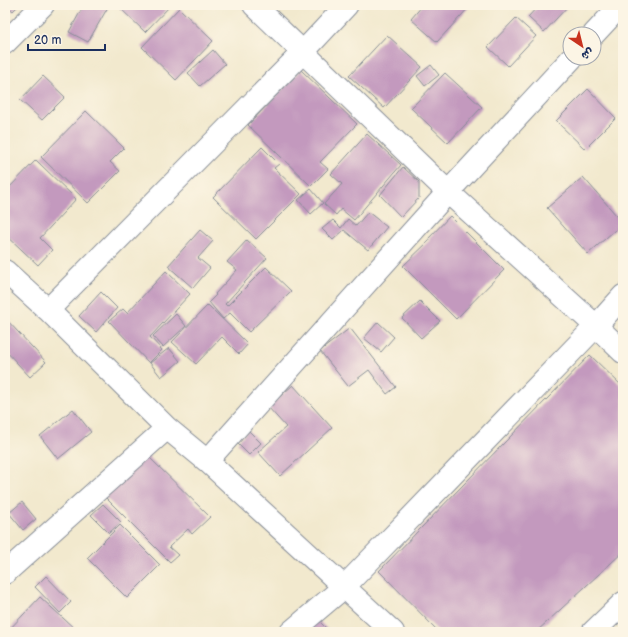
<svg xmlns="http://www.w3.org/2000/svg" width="628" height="637" font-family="'Balsamiq Sans','Playpen Sans Arabic',sans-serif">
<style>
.building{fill:#c399be}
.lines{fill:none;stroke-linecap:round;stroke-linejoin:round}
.street-casing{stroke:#868c96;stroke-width:24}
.street{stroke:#fff;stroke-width:22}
</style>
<rect width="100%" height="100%" fill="#fcf5e5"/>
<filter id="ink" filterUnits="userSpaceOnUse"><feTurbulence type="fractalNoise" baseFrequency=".025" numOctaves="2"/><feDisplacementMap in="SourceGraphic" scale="8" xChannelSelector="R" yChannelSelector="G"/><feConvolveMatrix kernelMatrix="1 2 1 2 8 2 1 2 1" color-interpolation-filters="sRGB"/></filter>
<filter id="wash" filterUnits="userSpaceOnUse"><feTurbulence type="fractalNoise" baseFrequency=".012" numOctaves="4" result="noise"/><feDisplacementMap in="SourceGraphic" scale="16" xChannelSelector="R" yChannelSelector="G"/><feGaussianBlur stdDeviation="0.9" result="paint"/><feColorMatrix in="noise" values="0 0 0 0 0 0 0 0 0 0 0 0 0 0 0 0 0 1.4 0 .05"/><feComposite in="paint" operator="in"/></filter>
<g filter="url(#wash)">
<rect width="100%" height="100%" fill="#f2e9ce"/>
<g id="blocks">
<path class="building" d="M6,5H19L13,11Z
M84,5H104L108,7L88,42L69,32Z
M122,5H171L145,32L119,7Z
M423,5H471L437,42L411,19Z
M539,5H569L544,32L528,17Z
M179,8L213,41L176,80L142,47Z
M516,18L536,36L508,66L488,47Z
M387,35L422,67L384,108L349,76Z
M213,50L225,64L200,86L188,73Z
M431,65L439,75L425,86L417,76Z
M301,70L357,124L320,162L328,169L311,186L248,125Z
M445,73L482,107L448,143L411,108Z
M43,76L65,97L42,120L20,100Z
M588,89L616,118L585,149L556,121Z
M86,111L124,148L110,162L120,171L88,203L41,157Z
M367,134L401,165L354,220L341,209L336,215L324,204L342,184L331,174Z
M262,147L279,164L274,168L301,194L256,239L213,197Z
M36,160L76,199L40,238L52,250L38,265L5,234V192Z
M403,167L419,182V198L401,217L380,195Z
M583,177L623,223L588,254L547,208Z
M311,189L323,203L311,214L298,200Z
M368,212L387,227L368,250L344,230L333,240L322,229L333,220L341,228L348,219L356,226Z
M450,216L504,270L456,319L403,266L430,240L429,238Z
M200,230L213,241L198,258L210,268L193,288L168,266Z
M247,240L267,258L225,304L227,306L266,267L291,291L249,332L230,313L223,319L209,302L216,295L215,294L237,270L227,262Z
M166,271L190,294L150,337L162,350L149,363L109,321L123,309L127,313Z
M101,292L117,308L96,332L79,316Z
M420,301L440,321L421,338L402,318Z
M208,305L248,344L239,354L222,337L196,364L172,342Z
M176,314L186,326L163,347L153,336Z
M5,318L46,362L30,377L5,350Z
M378,322L394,337L381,352L364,338Z
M350,328L396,387L387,394L369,370L348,386L320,351Z
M169,348L180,361L161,377L150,363Z
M590,355L623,387V552L536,632H439L379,571Z
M293,385L332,428L280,476L258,452L286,427L268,407Z
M73,409L91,432L58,459L40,436Z
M248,430L261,443L249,455L237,443Z
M147,455L210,517L192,534L188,529L169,547L178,555L170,562L105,497Z
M22,502L36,519L23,530L9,513Z
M103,504L121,522L109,533L91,515Z
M120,525L160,565L127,598L87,558Z
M46,576L71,602L60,613L35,587Z
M40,597L75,629L73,632H7Z
M312,614L330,632H299Z"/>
</g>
</g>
<g filter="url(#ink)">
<use href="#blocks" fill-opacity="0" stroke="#868c96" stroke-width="1"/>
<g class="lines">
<g class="street-casing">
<path id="street" d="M254,5L448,192L596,326L623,352
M594,34L621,5
M5,43L43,5
M5,271L48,310L167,428L207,461L393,632
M48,310L303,52L347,5
M207,461L448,192L572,58
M5,573L167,428
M291,632L344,587L596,326L623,296
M593,632L623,603"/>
</g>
<use href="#street" class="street"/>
</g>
</g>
<rect width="628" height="637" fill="none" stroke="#fcf5e5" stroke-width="20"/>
<g transform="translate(582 46) rotate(145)"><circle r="19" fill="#fcf5e5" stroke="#a2a6af"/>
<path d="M0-3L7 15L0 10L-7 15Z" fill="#c8321e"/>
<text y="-6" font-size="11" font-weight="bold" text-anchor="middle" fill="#1b2f5e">ش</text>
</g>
<path d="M28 44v6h77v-6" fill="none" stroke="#1b2f5e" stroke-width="2"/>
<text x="34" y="44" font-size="12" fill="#1b2f5e" stroke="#fcf5e5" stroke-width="3" paint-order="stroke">20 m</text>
</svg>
